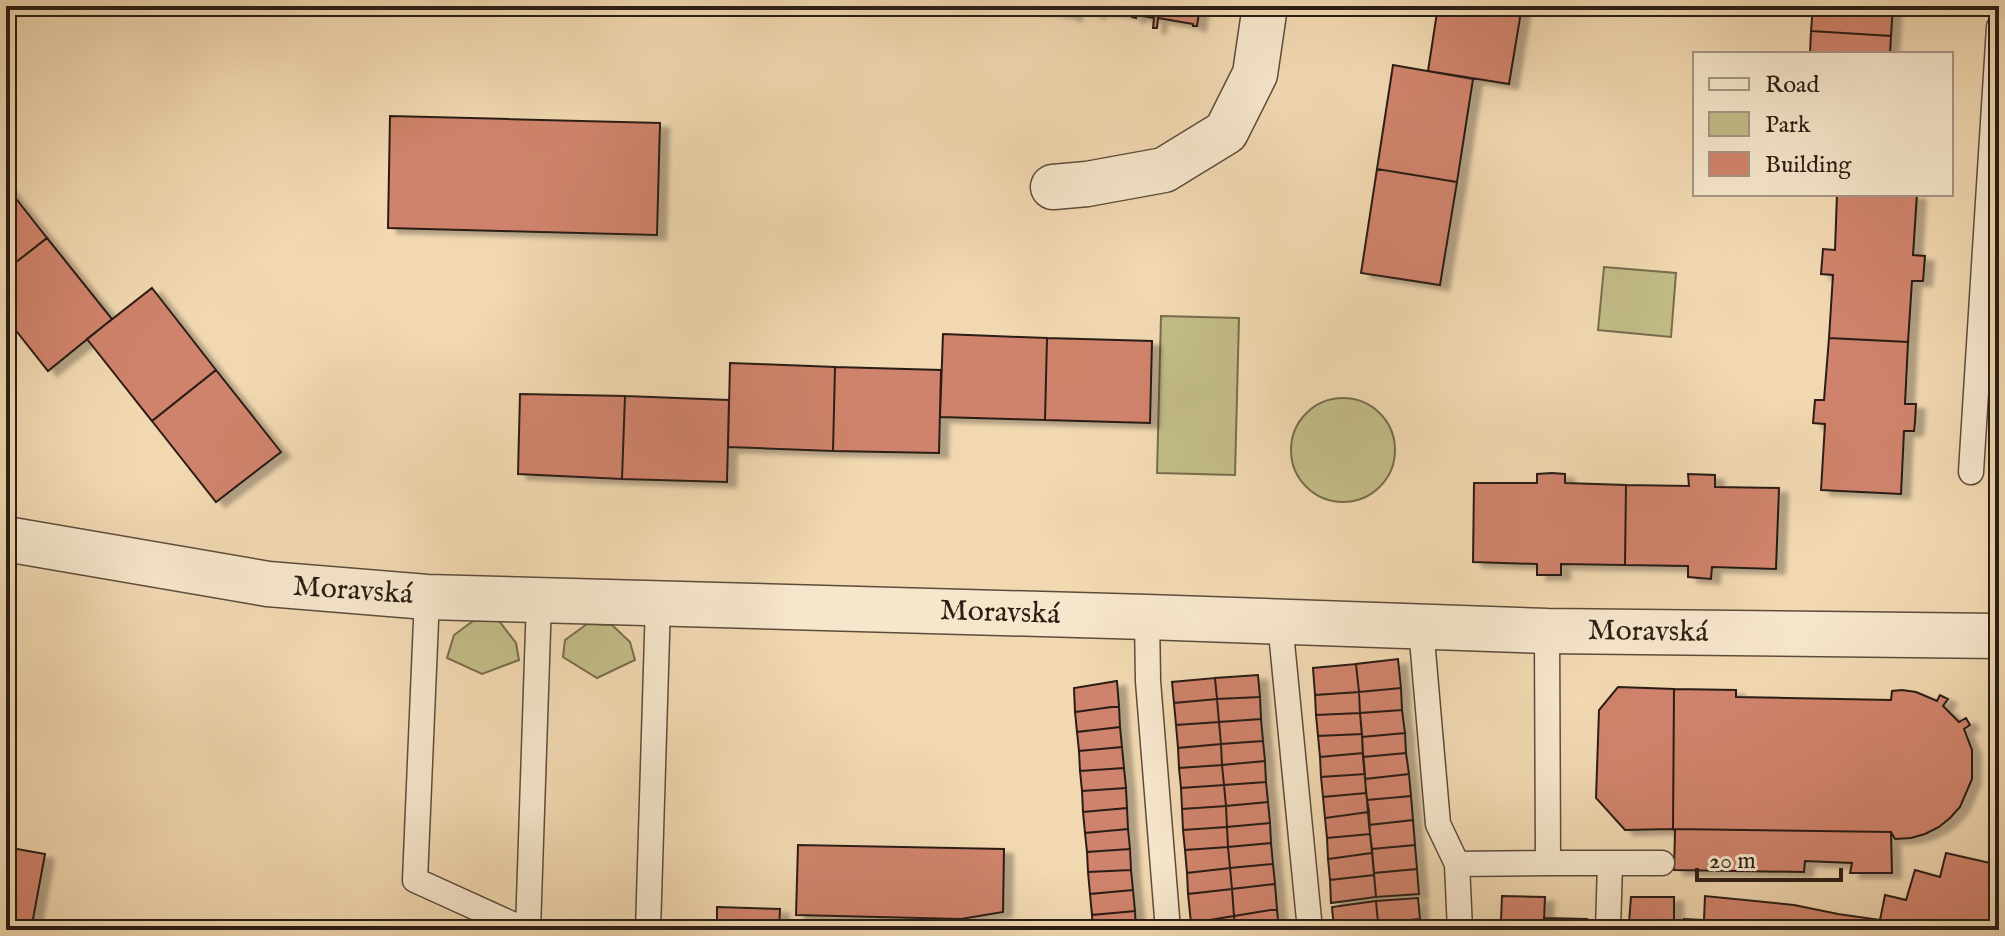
<svg xmlns="http://www.w3.org/2000/svg" width="2005" height="936" font-family="'IM FELL English',serif">
<style>
.green{fill:#c2bc87;stroke:#766d4e;stroke-width:2}
.building{fill:#d0836c;stroke:#2a1e14;stroke-width:2;filter:url(#shadow)}
.lines{fill:none;stroke-linecap:round;stroke-linejoin:round}
.service-casing{stroke:#5c4c3b;stroke-width:27}
.minor-casing{stroke:#5c4c3b;stroke-width:47}
.service{stroke:#f6e6cc;stroke-width:24}
.minor{stroke:#f6e6cc;stroke-width:44}
.labels{text-anchor:middle;dominant-baseline:central;stroke-width:8;stroke-linejoin:round;paint-order:stroke}
.street-label{font-size:30px;fill:#2a1e14;stroke:#f6e6cc}
</style>
<defs>
<filter id="shadow"><feDropShadow dx="9" dy="5" stdDeviation="2" flood-color="#0004"/></filter>
</defs>
<rect width="100%" height="100%" fill="#f1d8b1"/>
<filter id="stains"><feTurbulence type="fractalNoise" baseFrequency=".0025" numOctaves="4"/><feColorMatrix values="0 0 0 0 .2 0 0 0 0 .09 0 0 0 0 .02 0 0 0 .5 -.17"/></filter>
<radialGradient id="worn" r=".72"><stop offset=".6" stop-color="#630" stop-opacity="0"/><stop offset="1" stop-color="#630" stop-opacity=".3"/></radialGradient>
<path class="green" d="M1604,267L1676,273L1671,337L1598,330Z
M1161,316L1239,318L1235,475L1157,473Z
M1291 450a52 52 0 1 1 104 0a52 52 0 1 1-104 0Z
M473,621H499L516,643L519,660L482,674L447,658L454,635Z
M587,624L612,625L630,642L635,660L597,678L563,657L565,640Z"/>
<path class="building" d="M1032,6H1200L1197,26H1193V24L1158,18L1157,28H1153L1154,18L1136,15V18L1132,17V14L1097,10L1096,14L1093,13V11L1074,8L1073,16H1070V14L1035,8V11L1031,10Z
M1438,6H1522L1509,84L1428,71Z
M1813,6H1893L1891,36L1811,31Z
M1811,31L1891,36L1890,54H1810Z
M1393,65L1473,79L1457,182L1377,169Z
M390,116L660,123L657,235L388,228Z
M1377,169L1457,182L1440,285L1361,273Z
M6,186L47,238L6,270Z
M1837,194H1917L1913,255L1925,256L1923,281H1912L1908,342L1829,338L1833,275L1821,274L1823,249L1835,250Z
M47,238L112,319L48,371L6,318V270Z
M152,288L216,370L152,421L87,339Z
M943,334L1047,338L1045,420L940,417Z
M1047,338L1152,341L1150,423L1045,420Z
M1829,338L1908,342L1905,404H1916L1915,422L1914,431H1904L1901,494L1821,490L1825,424L1813,423L1815,400H1824Z
M730,363L835,367L833,451L728,447Z
M835,367L941,370L939,453L833,451Z
M216,370L281,452L216,502L152,421Z
M520,394L625,396L622,479L518,474Z
M625,396L729,400L727,482L622,479Z
M1552,473L1565,474V483L1626,485L1625,565L1561,564V575H1537V564L1473,562L1474,483H1537V474Z
M1688,474L1715,475V487L1779,488L1776,569L1712,567L1711,579L1688,577V566L1625,565L1626,485L1689,486Z
M1398,659L1401,688L1359,692L1356,664Z
M1356,664L1359,692L1315,695L1313,668Z
M1258,675L1260,697L1217,699L1215,678Z
M1215,678L1217,699L1174,703L1172,682Z
M1117,681L1119,706L1075,712L1074,688Z
M1618,687L1674,689L1673,829L1625,830L1596,798L1599,710Z
M1401,688L1402,710L1360,713L1359,692Z
M1674,689L1736,690V697L1891,700L1892,691L1902,690L1916,692L1937,701L1940,695L1948,699L1943,706L1959,722L1966,718L1970,725L1964,729L1972,750V779L1960,807L1950,818L1939,827L1925,834L1911,838L1895,839L1891,832L1673,829Z
M1359,692L1360,713L1316,715L1315,695Z
M1260,697L1261,719L1219,722L1217,699Z
M1217,699L1219,722L1176,725L1174,703Z
M1119,706L1120,727L1077,732L1075,712Z
M1402,710L1405,733L1362,737L1360,713Z
M1360,713L1362,734L1318,736L1316,715Z
M1261,719L1263,741L1221,744L1219,722Z
M1219,722L1221,744L1178,748L1176,725Z
M1120,727L1122,747L1079,751L1077,732Z
M1405,733L1406,753L1363,757L1362,737Z
M1362,734L1363,753L1320,757L1318,736Z
M1263,741L1265,761L1222,765L1221,744Z
M1221,744L1222,765L1179,768L1178,748Z
M1122,747L1124,768L1080,771L1079,751Z
M1363,753L1365,774L1321,777L1320,757Z
M1406,753L1409,774L1365,779L1363,757Z
M1265,761L1266,782L1224,785L1222,765Z
M1222,765L1224,785L1181,788L1179,768Z
M1124,768L1126,788L1082,791L1080,771Z
M1365,774L1366,793L1323,797L1321,777Z
M1409,774L1411,796L1367,800L1365,779Z
M1266,782L1268,802L1226,806L1224,785Z
M1224,785L1226,806L1182,809L1181,788Z
M1126,788L1127,808L1083,812L1082,791Z
M1366,793L1369,812L1325,818L1323,797Z
M1411,796L1413,820L1369,825L1367,800Z
M1268,802L1270,823L1227,827L1226,806Z
M1226,806L1227,827L1183,830L1182,809Z
M1127,808L1128,829L1085,833L1083,812Z
M1369,812L1370,834L1327,838L1325,818Z
M1413,820L1415,845L1372,849L1369,825Z
M1270,823L1271,843L1228,847L1227,827Z
M1227,827L1228,847L1185,850L1183,830Z
M1128,829L1130,849L1087,852L1085,833Z
M1673,829L1891,832L1892,873H1850L1852,863L1805,861L1804,872L1674,870L1675,831Z
M1370,834L1372,853L1328,859L1327,838Z
M1271,843L1273,864L1230,868L1228,847Z
M798,845L1004,849L1003,912L961,919L796,915Z
M1415,845L1417,869L1374,873L1372,849Z
M6,847L45,854L31,930H6Z
M1228,847L1230,868L1187,873L1185,850Z
M1130,849L1131,870L1088,872L1087,852Z
M1372,853L1374,875L1330,880L1328,859Z
M1946,853L1999,865V886L1992,914L1999,916V930H1684V919L1704,920L1705,896L1794,905L1838,914L1880,920L1885,895L1906,900L1915,870L1940,877Z
M1273,864L1275,884L1232,889L1230,868Z
M1230,868L1232,889L1188,894L1187,873Z
M1417,869L1419,894L1376,897L1374,873Z
M1131,870L1133,890L1090,894L1088,872Z
M1374,875L1376,897L1331,903L1330,880Z
M1275,884L1277,909L1234,916L1232,889Z
M1232,889L1234,916L1191,923L1188,894Z
M1133,890L1135,911L1092,915L1090,894Z
M1502,896L1545,897L1544,921L1501,920Z
M1631,897H1674V925L1629,923Z
M1418,898L1420,919L1378,923L1376,901Z
M1376,901L1378,923L1334,928L1332,907Z
M717,907L780,909L779,930H717Z
M1277,909L1279,930H1235L1234,916Z
M1135,911L1136,930H1093L1092,915Z
M1234,916L1235,930H1191V923Z
M1544,918L1587,919V930H1544Z
M1420,919V930H1379L1378,923Z
M1501,920L1544,921V930H1501Z
M1378,923L1379,930H1334V928Z
M1629,923L1674,925V930H1629Z
M105,924L202,930H105Z"/>
<g class="lines">
<g class="service-casing">
<path id="service" d="M1971,472L1999,27
M427,597L415,880L525,930
M1147,617L1148,681L1168,930
M1280,622L1310,930
M1421,628L1438,824L1457,864L1460,930
M1548,863H1662
M1457,864L1548,863L1547,631
M528,930L539,600
M648,930L658,603
M1608,930L1610,863"/>
</g>
<g class="minor-casing">
<path id="minor" d="M1053,187L1087,184L1164,170L1226,132L1255,74L1265,6
M6,539L268,584L427,597L1147,617L1547,631L1999,636"/>
</g>
<use href="#service" class="service"/>
<use href="#minor" class="minor"/>
</g>
<g class="labels">
<g class="street-label">
<text transform="translate(353 591) rotate(4)">Moravská</text>
<text transform="translate(1000 613) rotate(2)">Moravská</text>
<text transform="translate(1648 632) rotate(1)">Moravská</text>
</g>
</g>
<rect width="2005" height="936" fill="none" stroke="#f1d8b1" stroke-width="32"/>
<rect x="8" y="8" width="1989" height="920" fill="none" stroke="#2a1e14" stroke-width="4"/>
<rect x="16" y="16" width="1973" height="904" fill="none" stroke="#2a1e14" stroke-width="2"/>
<rect x="1693" y="52" width="260" height="144" fill="#f6e6cc" stroke="#a49682" stroke-width="2"/>
<rect x="1709" y="78" width="40" height="12" fill="#f6e6cc" stroke="#a49682" stroke-width="2"/>
<text x="1765" y="92" font-size="24" fill="#2a1e14">Road</text>
<rect x="1709" y="112" width="40" height="24" fill="#c2bc87" stroke="#a49682" stroke-width="2"/>
<text x="1765" y="132" font-size="24" fill="#2a1e14">Park</text>
<rect x="1709" y="152" width="40" height="24" fill="#d0836c" stroke="#a49682" stroke-width="2"/>
<text x="1765" y="172" font-size="24" fill="#2a1e14">Building</text>
<path d="M1697 868v12h144v-12" fill="none" stroke="#2a1e14" stroke-width="4"/>
<text x="1709" y="868" font-size="24" fill="#2a1e14" stroke="#f6e6cc" stroke-width="6" paint-order="stroke">20 m</text>
<rect width="100%" height="100%" filter="url(#stains)"/>
<rect width="100%" height="100%" fill="url(#worn)"/>
</svg>
